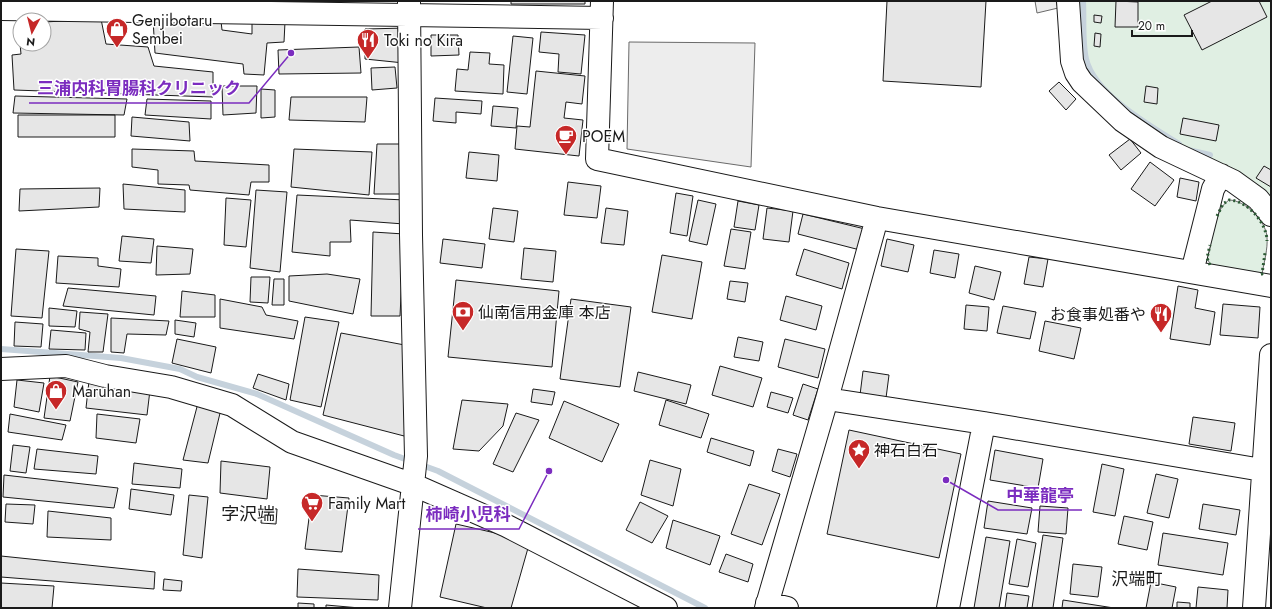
<svg xmlns="http://www.w3.org/2000/svg" width="1272" height="609" font-family="Jost,'Noto Sans JP',sans-serif">
<style>
.green{fill:#e0efe3;stroke:#6a6a6a}
.parking{fill:#ededed;stroke:#6a6a6a}
.lines{fill:none;stroke-linecap:round;stroke-linejoin:round}
.stream{stroke:#c6d2dc;stroke-width:6}
.building{fill:#e6e6e6;stroke:#1a1a1a}
.minor-casing{stroke:#1a1a1a;stroke-width:24}
.minor{stroke:#fff;stroke-width:22}
.hedge{stroke:#2b5a34;stroke-width:3;stroke-dasharray:2 3;stroke-linecap:butt}
.labels{text-anchor:middle;dominant-baseline:central;stroke-width:3;stroke-linejoin:round;paint-order:stroke}
.poi-label{font-size:16px;fill:#1a1a1a;stroke:#fff;text-anchor:start}
.neighbourhood-label{font-size:17px;fill:#1a1a1a;stroke:#fff}
.quarter-label{font-size:18px;fill:#1a1a1a;stroke:#fff}
.leader{fill:none;stroke:#7b2cbf;stroke-width:1.5}
.callout-dot{fill:#7b2cbf;stroke:#fff;stroke-width:1.5}
.callout-label{font-size:17px;text-anchor:middle;font-weight:bold;fill:#7b2cbf;stroke:#fff;stroke-width:3;stroke-linejoin:round;paint-order:stroke}
</style>
<rect width="100%" height="100%" fill="#fff"/>
<path class="green" d="M1068,1H1271V215L1206,167L1082,82Z
M1229,200C1245,200 1266,221 1267,237C1268,249 1264,262 1262,274L1211,266L1207,258C1211,240 1213,211 1229,200Z"/>
<path class="parking" d="M1035,1H1056L1058,8L1037,13Z
M629,42L755,43L751,167L627,149Z"/>
<g class="lines">
<path class="stream" d="M1083,1C1084,19 1082,42 1086,59C1094,94 1150,126 1179,144
M1188,150L1210,155
M1,349L121,358L180,369L197,377L257,394L394,455L438,471L705,608"/>
</g>
<path class="building" d="M511,1H585V4H511Z
M887,1H986L981,87L883,81Z
M1116,1L1138,2V27H1115Z
M1212,1H1259L1267,17L1202,50L1184,15Z
M1094,15L1102,16L1101,23L1094,22Z
M101,19L106,44L148,47L154,66L213,72V97L14,90L12,55L21,54L20,44H44V22Z
M153,19L221,21L222,30L252,34V22H285L284,42L267,43L264,75L244,74L243,64L155,53Z
M406,28L404,63L365,59V29Z
M541,32L585,35L581,74L558,72L559,54L539,52Z
M1095,33L1101,34L1100,47L1094,46Z
M431,35H458L459,55L431,56Z
M513,36L533,38L527,94L507,92Z
M359,47L361,73L279,74L278,50Z
M470,52L490,53L489,64L504,65L503,94L455,91L457,69L468,70Z
M395,67L397,88L372,90L371,68Z
M536,71L585,76L582,104L566,102L564,118L583,120L579,156L515,149L517,126L530,127Z
M1059,82L1076,99L1066,110L1049,91Z
M222,86H257L256,113L223,115Z
M1146,86L1158,88L1157,104L1144,102Z
M261,89L275,90V117L261,118Z
M15,96L127,99L124,115L13,113Z
M291,97H367L365,122L289,120Z
M435,98L482,101L481,114L456,112V123L433,121Z
M147,99L211,101V119L145,115Z
M493,106L518,108L516,128L491,126Z
M18,115H115V137H18Z
M132,117L189,122L190,141L131,136Z
M1183,118L1219,125L1216,141L1180,134Z
M1130,139L1141,153L1121,170L1109,155Z
M377,144H405L401,194H374Z
M132,149L194,151L195,161L269,165V182H251L249,195L190,190L189,185L158,184V170L132,167Z
M294,149L372,152L369,195L291,187Z
M469,152L499,155L497,181L466,178Z
M1150,162L1174,180L1155,206L1131,189Z
M1264,166L1271,170V187L1256,178Z
M1180,178L1199,182L1196,201L1177,197Z
M568,182L601,186L597,218L564,215Z
M123,184L185,190V212L124,209Z
M100,188L99,207L19,211L20,189Z
M256,190L287,192L280,272L250,268Z
M676,193L693,196L687,236L670,233Z
M297,195L405,200L404,224L350,220L351,242H330V256L292,252Z
M226,198L251,200L246,247L224,245Z
M698,200L716,204L707,245L689,241Z
M738,201L759,205L755,230L734,227Z
M493,208L518,211L514,242L489,239Z
M606,208L628,211L624,245L601,243Z
M767,208L793,211L789,242L763,239Z
M803,214L865,229L860,250L798,234Z
M731,229L751,232L745,269L724,266Z
M373,232L404,234L400,316H371Z
M122,236L154,239L151,263L119,261Z
M443,239L485,244L482,268L440,263Z
M887,239L914,245L908,272L881,266Z
M157,246L193,249L190,274L156,275Z
M524,248L556,251L553,282L521,279Z
M16,249L49,251L42,318L11,316Z
M804,249L849,263L842,289L796,275Z
M934,250L959,254L955,278L930,273Z
M662,255L702,262L692,319L652,312Z
M58,256L98,258V266L121,269L119,287L56,283Z
M1029,257L1048,259L1043,287L1024,284Z
M975,266L1001,272L994,300L969,293Z
M327,274L360,279L353,314L289,301V276Z
M251,277H270L268,303L250,302Z
M274,279H284V305H272Z
M456,280L559,291L552,367L448,357Z
M730,281L748,283L745,302L727,299Z
M1178,286L1198,290L1195,308L1215,312L1210,345L1170,339Z
M68,288L156,296L154,315L63,306Z
M182,291L215,295V317H180Z
M786,296L822,306L816,330L780,320Z
M220,299L262,307L266,315L298,321L294,339L220,328Z
M571,299L631,307L620,387L560,379Z
M1223,304L1260,307L1258,338L1220,335Z
M966,305L989,307L987,331L964,329Z
M1003,306L1036,312L1030,339L997,333Z
M49,308L77,311L75,327L49,326Z
M80,312L108,314L103,352H88L90,332L79,329Z
M305,317L339,322L321,407L290,400Z
M111,318L169,321L166,335L127,334L124,353L111,352Z
M175,320L196,323L194,337L175,334Z
M1045,321L1081,328L1074,359L1039,351Z
M15,322L43,324L41,347L14,346Z
M51,330L86,333L85,350L49,349Z
M341,333L410,346L408,437L323,415Z
M738,337L763,342L759,361L734,357Z
M177,339L216,347L211,373L172,363Z
M785,339L825,349L818,378L778,367Z
M720,366L762,378L753,407L712,395Z
M863,371L889,375L886,398L860,395Z
M638,372L691,385L686,404L634,391Z
M258,374L289,384L286,400L253,388Z
M50,376L78,382L70,421L44,418Z
M17,380L44,383L39,412L14,407Z
M89,381L150,390L147,415L86,408Z
M803,384L818,389L808,420L793,415Z
M533,389L555,392L552,405L531,402Z
M771,392L793,398L788,413L767,407Z
M462,400L508,404L503,426L479,451L453,449Z
M666,400L709,414L701,438L659,425Z
M564,401L619,424L602,462L549,438Z
M198,403L221,409L208,463L183,460Z
M516,413L539,420L513,472L493,464Z
M10,414L66,425L62,440L8,432Z
M97,414L140,419L136,443L96,438Z
M1193,417L1235,423L1231,451L1189,444Z
M849,430L961,454L939,558L827,534Z
M711,438L754,451L750,466L707,452Z
M13,445L30,447L26,473L10,471Z
M37,449L98,456L96,474L34,469Z
M778,449L797,454L790,477L772,471Z
M995,450L1043,459L1038,488L990,480Z
M650,460L681,469L673,506L641,495Z
M221,461L270,467L267,499L220,493Z
M134,463L182,469L180,488L132,484Z
M1102,464L1124,469L1115,516L1093,512Z
M1156,474L1178,479L1169,518L1147,513Z
M4,475L118,488L114,508L3,497Z
M749,484L780,494L762,545L731,534Z
M131,489L174,495L171,515L129,509Z
M189,495L208,497L202,558L183,555Z
M312,495L349,498L342,552L305,549Z
M988,501L1032,508L1027,534L984,528Z
M640,502L668,516L652,543L626,530Z
M6,504L35,505L33,524L5,522Z
M1203,504L1240,510L1236,535L1199,529Z
M1040,506L1068,508L1066,534L1038,532Z
M262,508L277,509L276,524L261,523Z
M48,511L111,518V540L47,537Z
M1124,516L1153,522L1147,550L1118,544Z
M673,520L720,536L710,565L666,548Z
M456,524L530,541L511,608H487L440,597Z
M1163,533L1228,543L1223,575L1158,565Z
M1043,535L1063,538L1053,608H1032Z
M986,537L1010,541L999,608H974Z
M1017,539L1036,543L1028,587L1009,584Z
M726,554L753,564L748,582L719,572Z
M1,556L155,572L154,589L1,577Z
M1073,564L1102,567L1098,597L1070,594Z
M298,569L379,575L378,600L297,597Z
M164,579L182,581L181,591L163,590Z
M1151,582L1176,587L1172,608H1146Z
M1,583L54,586L52,608H1Z
M1198,587L1228,590L1227,608H1196Z
M1007,593L1029,596L1027,608H1005Z
M1063,600L1114,608H1062Z
M1177,602L1190,603V608H1177Z
M298,603L314,604V608H298Z
M326,605L360,608H326Z"/>
<g class="lines">
<g class="minor-casing">
<path id="minor" d="M602,1L597,159L877,218L1271,286
M1068,1L1072,61L1076,73L1082,82L1123,121L1161,147L1233,181L1258,199L1271,215
M1,9L602,18
M1192,272L1213,189L1221,175
M1,369L66,366L105,376L171,387L232,405L292,442L414,485L507,526L666,608
M827,399L984,423L1262,470
M767,603L787,608
M400,608L416,456L411,235L409,1
M766,608L827,399L877,218
M948,608L984,423
M1254,608L1271,355"/>
</g>
<use href="#minor" class="minor"/>
<path class="hedge" d="M1217,216L1223,204L1229,200C1247,200 1267,223 1267,241
M1210,265L1207,258L1210,245
M1261,274H1262L1265,253"/>
</g>
<defs>
<g id="shop-pin" transform="scale(1.15)"><path d="M0 17L-7.5 6A9.5 9.5 0 1 1 7.5 6Z" fill="#c62828" stroke="#fff"/><path d="M-5-2.5h2.3a2.7 3.5 0 0 1 5.4 0H5L5.5 6h-11ZM-1.5-2.5h3a1.5 2.3 0 0 0-3 0Z" fill="#fff"/></g>
<g id="restaurant-pin" transform="scale(1.15)"><path d="M0 17L-7.5 6A9.5 9.5 0 1 1 7.5 6Z" fill="#c62828" stroke="#fff"/><path d="M-5-6h1v4h1v-4h1v4h1v-4h1v5L-1.5 .5V6h-2V.5L-5-1ZM5-6V6H3V1.5H1.5Q1.5-4 5-6Z" fill="#fff"/></g>
<g id="cafe-pin" transform="scale(1.15)"><path d="M0 17L-7.5 6A9.5 9.5 0 1 1 7.5 6Z" fill="#c62828" stroke="#fff"/><path d="M-5.5-4.5H6V0H3Q3 3.5 0 3.5H-2.5Q-5.5 3.5-5.5 0ZM3-3.2v2h1.7v-2ZM-6 4.5H4V6H-6Z" fill="#fff"/></g>
<g id="bank-pin" transform="scale(1.15)"><path d="M0 17L-7.5 6A9.5 9.5 0 1 1 7.5 6Z" fill="#c62828" stroke="#fff"/><path d="M-6-4H6V4H-6ZM0-2.3a2.3 2.3 0 1 0 0 4.6a2.3 2.3 0 1 0 0-4.6Z" fill="#fff"/></g>
<g id="sight-pin" transform="scale(1.15)"><path d="M0 17L-7.5 6A9.5 9.5 0 1 1 7.5 6Z" fill="#c62828" stroke="#fff"/><path d="M0-6L1.8-2.2L6-1.7L2.9 1.2L3.7 5.4L0 3.3L-3.7 5.4L-2.9 1.2L-6-1.7L-1.8-2.2Z" fill="#fff"/></g>
<g id="supermarket-pin" transform="scale(1.15)"><path d="M0 17L-7.5 6A9.5 9.5 0 1 1 7.5 6Z" fill="#c62828" stroke="#fff"/><path d="M-6-5.5h2.5l.6 2H6L4.5 2H-2.5L-4.4-4H-6ZM-1.5 3.2a1.3 1.3 0 1 0 .1 0ZM3 3.2a1.3 1.3 0 1 0 .1 0Z" fill="#fff"/></g>
</defs>
<g fill-rule="evenodd">
<use href="#shop-pin" x="117" y="29"/>
<use href="#restaurant-pin" x="368" y="40"/>
<use href="#cafe-pin" x="566" y="136"/>
<use href="#bank-pin" x="463" y="312"/>
<use href="#restaurant-pin" x="1161" y="314"/>
<use href="#shop-pin" x="56" y="391"/>
<use href="#sight-pin" x="859" y="450"/>
<use href="#supermarket-pin" x="312" y="503"/>
</g>
<g class="labels">
<g class="poi-label">
<text x="132" y="20">Genjibotaru<tspan x="132" dy="18">Sembei</tspan></text>
<text x="384" y="40">Toki no Kira</text>
<text x="582" y="136">POEM</text>
<text x="478" y="312">仙南信用金庫 本店</text>
<text x="1146" y="314" text-anchor="end">お食事処番や</text>
<text x="72" y="391">Maruhan</text>
<text x="874" y="450">神石白石</text>
<text x="328" y="503">Family Mart</text>
</g>
<g class="neighbourhood-label">
<text x="1137" y="579">沢端町</text>
</g>
<g class="quarter-label">
<text x="248" y="514">字沢端</text>
</g>
</g>
<path class="leader" d="M291 53L249 103H29M946 480L998 510H1082M549 471L519 529H418"/>
<g class="callout-dot">
<circle cx="291" cy="53" r="4"/>
<circle cx="946" cy="480" r="4"/>
<circle cx="549" cy="471" r="4"/>
</g>
<g class="callout-label">
<text x="139" y="94">三浦内科胃腸科クリニック</text>
<text x="1040" y="501">中華龍亭</text>
<text x="468" y="520">柿崎小児科</text>
</g>
<rect width="1272" height="609" fill="none" stroke="#1a1a1a" stroke-width="4"/>
<g transform="translate(32 32) rotate(187)"><circle r="19" fill="#ffffff" stroke="#a3a3a3"/>
<path d="M0-3L7 15L0 10L-7 15Z" fill="#c62828"/>
<text y="-6" font-size="11" font-weight="bold" text-anchor="middle" fill="#1a1a1a">N</text>
</g>
<path d="M1132 30v6h60v-6" fill="none" stroke="#1a1a1a" stroke-width="2"/>
<text x="1138" y="30" font-size="12" fill="#1a1a1a" stroke="#ffffff" stroke-width="3" paint-order="stroke">20 m</text>
</svg>
